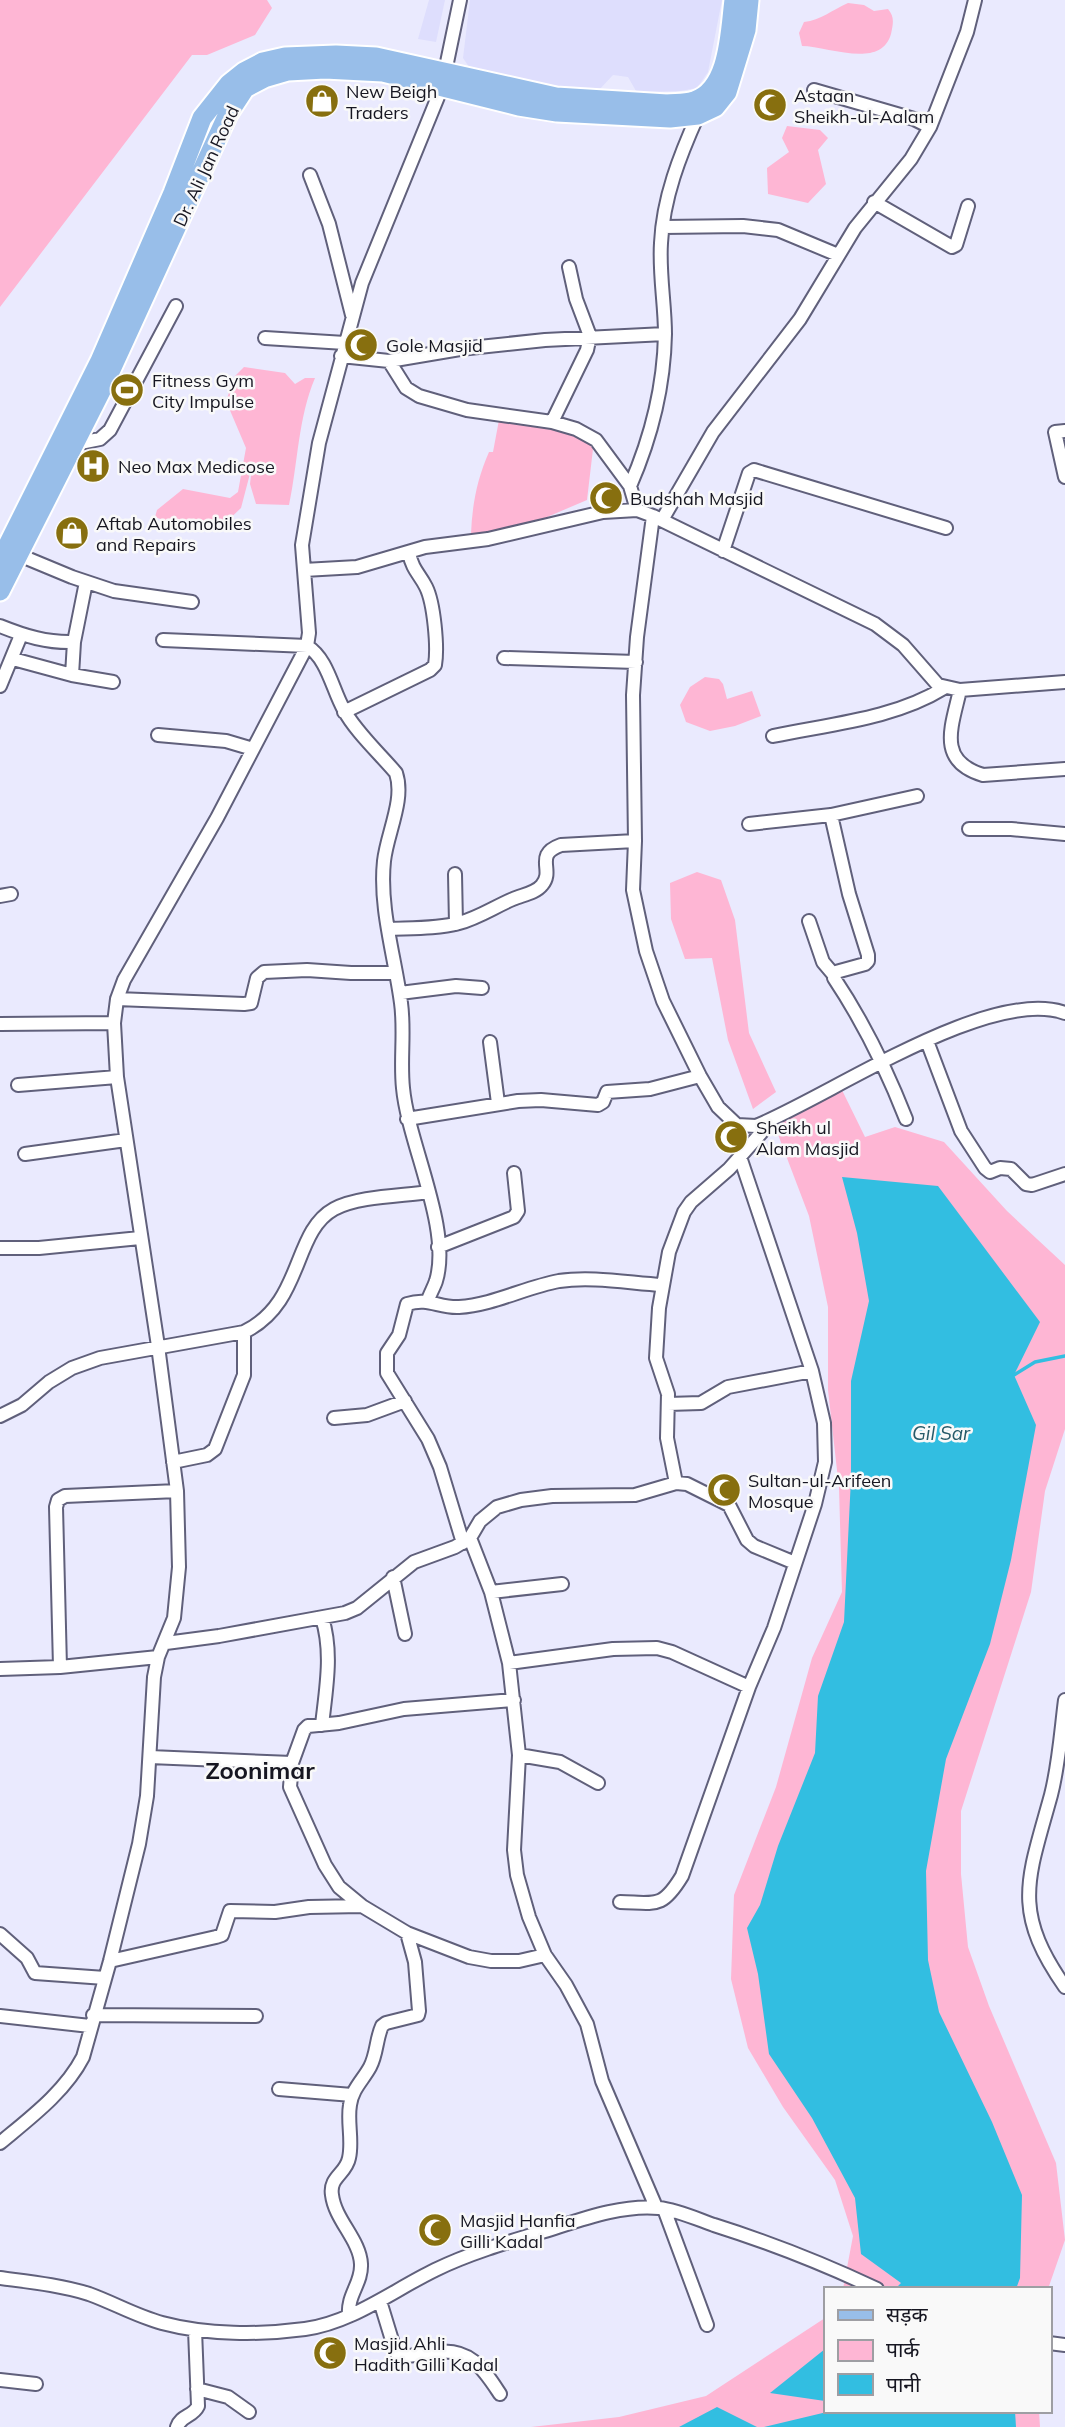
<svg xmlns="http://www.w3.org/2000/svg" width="1065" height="2427" font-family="Mulish,'Noto Sans Devanagari',sans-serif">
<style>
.built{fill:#dedefd}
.green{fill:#feb6d4}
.water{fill:#32bee1}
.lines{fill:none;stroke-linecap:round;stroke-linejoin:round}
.stream{stroke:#32bee1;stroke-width:3.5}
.street-casing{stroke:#60607b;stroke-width:16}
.primary-casing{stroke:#fff;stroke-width:23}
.street{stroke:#fff;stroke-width:12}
.primary{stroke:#98bee9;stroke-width:19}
.labels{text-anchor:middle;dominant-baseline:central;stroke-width:5;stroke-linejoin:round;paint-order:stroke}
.poi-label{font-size:18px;fill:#161621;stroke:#f9f9f9;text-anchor:start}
.street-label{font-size:18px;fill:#161621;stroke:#f9f9f9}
.water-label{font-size:19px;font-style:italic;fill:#255a69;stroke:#f9f9f9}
.district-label{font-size:24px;font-weight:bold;fill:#161621;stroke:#f9f9f9}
</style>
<rect width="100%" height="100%" fill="#eaeafe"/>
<path class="built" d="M429,0H445L436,42L418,39Z
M470,0H722L708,72L697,88L680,91L645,92L636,91L628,77L613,75L599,90L574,89L483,72L469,67L463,58Z"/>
<path class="green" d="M0,0H267L272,8L255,35L207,55H192L0,307Z
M848,3L864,5L874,11L888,9C895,17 893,24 891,34C881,70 827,46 802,46L799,33L804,22C821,20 832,10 848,3Z
M787,126L820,130L828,138L818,150L826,184L808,203L768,194L767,168L789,152L782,138Z
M244,367L285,373L295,384L305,378H315C298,418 298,463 289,505L256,504L250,484L252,466L241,508L224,524L176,525L155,517L157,510L183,489L230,498L238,492L246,448L226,401L235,376Z
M499,420L550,426L586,438L593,449L587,500L526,526L471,534C472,506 477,479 489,452H493Z
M705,677L719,679L723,684L727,699L752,691L761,716L735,726L710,731L686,722L680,705L690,687Z
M697,872L721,880L735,920L749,1033L776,1092L753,1109L728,1040L712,958L685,959L671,919L670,883Z
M840,1086L865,1137L895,1127L944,1142L1007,1211L1065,1265V1429L1045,1491L1031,1592L961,1811V1874L968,1947L989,2006L1056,2163L1065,2240L1048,2289H843L853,2236L835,2180L783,2107L748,2048L731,1979L734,1895L776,1787L812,1658L842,1592L839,1488L828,1390V1307L809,1216L774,1124Z
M825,2318V2411H1039L1040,2427H531L619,2417L706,2396Z"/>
<path class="water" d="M842,1177L938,1186L1040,1322L1014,1375L1036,1425L1011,1560L990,1644L946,1759L926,1871L928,1960L939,2012L992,2122L1022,2195L1020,2278L1016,2289H895L901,2283L861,2254L855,2198L812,2118L769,2054L758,1974L747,1928L760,1905L778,1846L815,1753L818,1696L844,1622L851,1478V1381L869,1301L857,1233Z
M825,2349V2401L770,2393Z
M717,2407L757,2427H679Z
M831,2411H1015L1016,2427H764Z"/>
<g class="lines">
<path class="stream" d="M1014,1375L1035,1362L1065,1356"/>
<g class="street-casing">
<path id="street" d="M445,72L460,0
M814,90L914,119L930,127
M310,175L329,224L352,315
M874,202L952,247L956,245L968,206
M663,227L743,226L778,230L838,255
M265,338L345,343
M341,356L389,361L460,349L545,340L665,334
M389,361L406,388L419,396L467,410L552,422L576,429L596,440L630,486L637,510
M552,422L587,350L590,336L576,299L569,267
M1065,431L1055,432L1065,477
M75,444L100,439L110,430L176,306
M630,486C651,438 664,387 665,334C665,304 659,274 661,243C663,198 680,155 698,115
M653,516L637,637L633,695L635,841L633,890L646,951L663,1001L700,1076L718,1107L737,1125L756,1126C830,1096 989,986 1065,1013
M662,520L713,432L800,319L855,228L911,159L930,127L967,32L975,0
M723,551L749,473L754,470L946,528
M19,555L72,577L114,591L192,602
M304,570L357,567L425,547L488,539L603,512L637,510L653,516L875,624L903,645L938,685L960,690L1065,682
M0,626C25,636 47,643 74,642
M163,640L307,646C328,659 332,689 344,710C355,731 380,754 396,773C405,800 387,833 384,861C379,908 395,957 401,1003C405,1031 400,1060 403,1088C408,1143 452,1229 436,1281C434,1287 430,1294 428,1300
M504,658L636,662
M13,659L72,675L113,682
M72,675L74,642L86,582
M0,686L21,635
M960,690C952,726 936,761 983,775L1065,769
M344,712L430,670L435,665C438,647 434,603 426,587C419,573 413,571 409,553
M158,735L226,741L253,749
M773,736C830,724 894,719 944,688
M831,815L849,894L868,955V961L865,964L836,972L834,978C864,1023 886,1068 906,1119
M749,824L831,815L917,796
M969,829H1011L1065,834
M455,874L456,924
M0,896L11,894
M809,921L823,962L834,975
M388,929C411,928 437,929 459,923C478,918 494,907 513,899C522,895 536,893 542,885C555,870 533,855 561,845L635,841
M400,993L456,986L482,988
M117,999L244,1004L251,1003L257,978L264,972L307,970L351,973H395
M0,1024L114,1023
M927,1041L961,1131L985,1168L990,1172L1000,1168L1011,1169L1026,1184L1032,1185L1065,1174
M490,1042L498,1103
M18,1085L117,1077
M407,1119L518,1101L541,1100L598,1105L603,1102L607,1092L650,1089L700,1076
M25,1154L126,1140
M438,1247L514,1217L518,1211L514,1173
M0,1248H39L140,1238
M668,1404L701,1403L728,1387L812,1371
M0,1416L22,1405L49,1382L72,1368L100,1358L244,1332C304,1303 292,1232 334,1209C358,1196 402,1196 429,1192
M334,1418L367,1415L405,1401
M173,1462L207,1455L215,1449L244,1375V1332
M676,1483L667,1438L668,1394L656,1358L659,1308L669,1252L684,1212L691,1202L729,1169L761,1133L769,1121
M470,1538L491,1592L509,1663L519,1755L514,1850L517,1875L529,1917L545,1955L566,1985L587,2024L602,2081L656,2207
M463,1543L440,1467L428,1439L387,1373V1353L399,1335L407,1304C429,1297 438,1308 459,1307C493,1305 526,1287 559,1281C592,1276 629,1283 662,1285
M393,1577L405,1634
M491,1592L562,1584
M322,1618C333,1652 326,1689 322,1725
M166,1643L219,1636L345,1613L357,1608L414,1562L455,1547L470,1538L480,1521L497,1507L521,1500L552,1496L635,1495L676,1483L687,1484L729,1505L747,1540L754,1546L795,1563
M509,1663L613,1649L657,1648L672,1652L749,1687
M60,1667L56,1507L58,1500L65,1496L177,1491
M0,1669L60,1667L158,1657
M514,1700L404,1709L339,1723L308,1726L304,1730L292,1763L290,1787L325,1865L339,1887L362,1906L407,1933L469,1957L491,1961H519L545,1955
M1065,1700C1061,1731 1059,1764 1051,1795C1028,1879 1011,1910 1065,1987
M519,1755L560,1762L598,1783
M150,1757L292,1763
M620,1902C656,1903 662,1909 682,1876L749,1687L774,1628L815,1504L825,1462L824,1423L812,1371L740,1157
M0,1934L27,1958L35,1973L105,1978
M110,1961L216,1937L222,1935L230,1911L275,1912L309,1907L362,1906
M93,2015L256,2016
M0,2016L90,2026
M279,2089L352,2095
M0,2143C30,2118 65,2092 83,2057L110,1961L139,1844L147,1796L154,1677L158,1657L174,1618L179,1567L177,1491L158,1346L117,1077L114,1023L117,999L124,980L217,818L307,646L309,633L302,545L319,443L362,283L442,87
M664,2209L707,2325
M0,2278C30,2282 60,2285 89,2294C114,2303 136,2316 162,2323C207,2335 260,2335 305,2329C353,2322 392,2291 435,2270C470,2253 508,2242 545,2231C580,2220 622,2204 659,2208C677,2210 697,2219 714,2225C771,2243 824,2264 877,2289
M380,2301L395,2350L399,2357C413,2356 424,2353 437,2352C471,2348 484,2370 500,2394
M349,2316C347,2294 362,2284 361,2264C360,2240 335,2220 332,2195C329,2177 346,2174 349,2158C353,2141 347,2122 350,2105C352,2089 363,2080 370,2067C377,2054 376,2039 382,2026L386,2023L418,2015L419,2011L415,1962L407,1933
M1049,2343L1065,2345
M0,2380L36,2384
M197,2389L228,2397L249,2412
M177,2427C181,2415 193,2417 198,2406L195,2330"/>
</g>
<g class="primary-casing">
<path id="primary" d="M0,561L100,361L173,193L202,118L229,84L244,72L263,62L285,57L336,55L376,57L556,97L667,104C675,103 685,104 694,101C730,90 730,30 734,0
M0,591L103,387L228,114L245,88L264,78L288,71L325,69L383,72L519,106L557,112L670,118L698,115L715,107L727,92L746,30L749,0"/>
</g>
<use href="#street" class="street"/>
<use href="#primary" class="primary"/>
</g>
<defs>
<g id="shop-disc" transform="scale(1.75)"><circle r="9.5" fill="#876f0f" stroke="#f9f9f9"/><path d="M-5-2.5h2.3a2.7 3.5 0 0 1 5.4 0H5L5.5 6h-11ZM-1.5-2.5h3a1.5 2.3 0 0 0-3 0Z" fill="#fff"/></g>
<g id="mosque-disc" transform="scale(1.75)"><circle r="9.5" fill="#876f0f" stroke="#f9f9f9"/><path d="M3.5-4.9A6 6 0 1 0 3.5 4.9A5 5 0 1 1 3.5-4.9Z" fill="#fff"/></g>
<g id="stadium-disc" transform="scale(1.75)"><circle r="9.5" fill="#876f0f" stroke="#f9f9f9"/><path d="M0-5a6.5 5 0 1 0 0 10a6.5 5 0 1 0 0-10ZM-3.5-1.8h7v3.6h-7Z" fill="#fff"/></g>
<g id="hospital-disc" transform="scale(1.75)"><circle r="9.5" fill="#876f0f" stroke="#f9f9f9"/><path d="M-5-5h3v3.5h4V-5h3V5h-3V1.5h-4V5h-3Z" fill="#fff"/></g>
</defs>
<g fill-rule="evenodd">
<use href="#shop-disc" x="322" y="101"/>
<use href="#mosque-disc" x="770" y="105"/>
<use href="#mosque-disc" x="361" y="345"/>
<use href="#stadium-disc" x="127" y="390"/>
<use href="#hospital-disc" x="93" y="466"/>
<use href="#mosque-disc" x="606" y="498"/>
<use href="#shop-disc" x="72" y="533"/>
<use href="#mosque-disc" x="731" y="1137"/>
<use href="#mosque-disc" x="724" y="1490"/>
<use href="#mosque-disc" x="435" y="2230"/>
<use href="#mosque-disc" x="330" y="2353"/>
</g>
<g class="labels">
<g class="poi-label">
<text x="346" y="91">New Beigh<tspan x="346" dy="21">Traders</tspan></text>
<text x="794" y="95">Astaan<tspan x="794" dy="21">Sheikh-ul-Aalam</tspan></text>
<text x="386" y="345">Gole Masjid</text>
<text x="152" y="380">Fitness Gym<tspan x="152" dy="21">City Impulse</tspan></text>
<text x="118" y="466">Neo Max Medicose</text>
<text x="630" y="498">Budshah Masjid</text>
<text x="96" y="523">Aftab Automobiles<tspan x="96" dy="21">and Repairs</tspan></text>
<text x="756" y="1127">Sheikh ul<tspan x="756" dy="21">Alam Masjid</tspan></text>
<text x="748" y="1480">Sultan-ul-Arifeen<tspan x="748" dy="21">Mosque</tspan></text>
<text x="460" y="2220">Masjid Hanfia<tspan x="460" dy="21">Gilli Kadal</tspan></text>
<text x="354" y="2343">Masjid Ahli<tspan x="354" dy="21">Hadith Gilli Kadal</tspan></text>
</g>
<g class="street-label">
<text transform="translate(206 166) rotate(-65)">Dr. Ali Jan Road</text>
</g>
<g class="water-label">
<text x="941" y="1433">Gil Sar</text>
</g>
<g class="district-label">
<text x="260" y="1770">Zoonimar</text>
</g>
</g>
<rect x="824" y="2287" width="228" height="126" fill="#f9f9f9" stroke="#9e9ea3" stroke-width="2"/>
<rect x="838" y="2310" width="35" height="10" fill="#98bee9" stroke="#9e9ea3" stroke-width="2"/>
<text x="886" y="2322" font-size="21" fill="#161621">सड़क</text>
<rect x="838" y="2340" width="35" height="21" fill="#feb6d4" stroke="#9e9ea3" stroke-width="2"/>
<text x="886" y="2357" font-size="21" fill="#161621">पार्क</text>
<rect x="838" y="2374" width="35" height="21" fill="#32bee1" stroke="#9e9ea3" stroke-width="2"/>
<text x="886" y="2392" font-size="21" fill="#161621">पानी</text>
</svg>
